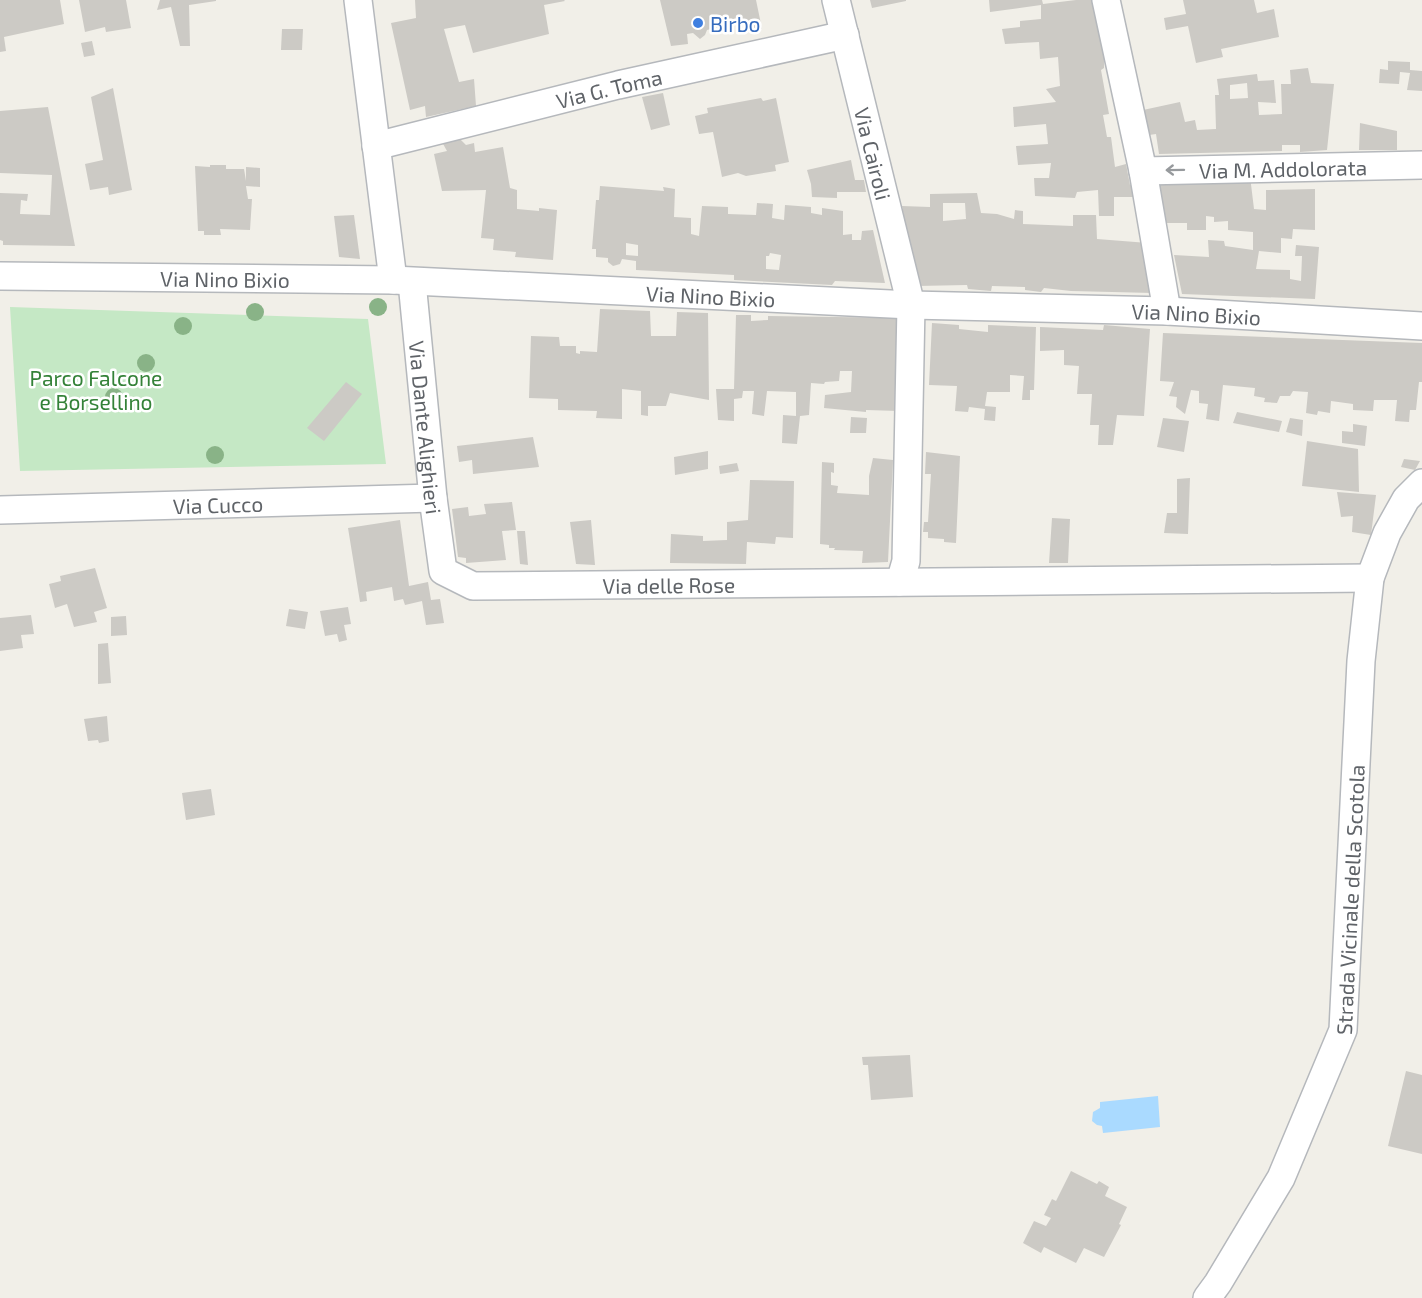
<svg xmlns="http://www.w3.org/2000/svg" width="1422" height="1298" font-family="'Exo 2',sans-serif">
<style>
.green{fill:#c5e8c5}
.water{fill:#aadaff}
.building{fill:#cccac5;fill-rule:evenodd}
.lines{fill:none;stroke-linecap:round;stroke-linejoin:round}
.street-casing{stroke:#b5b8bc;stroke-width:30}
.street{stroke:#fff;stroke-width:27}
.tree{fill:#89b387}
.oneway{stroke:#979a9d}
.shop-dot{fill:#3f7fe0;stroke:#fff;stroke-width:2}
.labels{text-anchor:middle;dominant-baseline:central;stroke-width:5;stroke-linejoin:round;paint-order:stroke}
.shop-label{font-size:21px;fill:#366cbe;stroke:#fff;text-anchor:start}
.street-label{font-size:21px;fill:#5f6368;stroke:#fff}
.park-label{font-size:21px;fill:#348238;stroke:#fff}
</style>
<rect width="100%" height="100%" fill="#f1efe8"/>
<path class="green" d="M10,307L368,319L386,464L20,471Z"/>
<path class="water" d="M1158,1096L1160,1127L1103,1133L1102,1126L1097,1125L1092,1121L1093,1112L1100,1108V1102Z"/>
<path class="building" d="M0,0H60L64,24L4,37L6,51L0,52Z
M79,0H126L131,28L106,32L105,27L85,32Z
M160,0H216V1L189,5L190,46H180L171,7L157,10Z
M415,0H564L565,1L544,5L549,34L473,53L465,25L444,29L459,82L474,79L476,106L426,117L425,106L410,110L391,23L416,18Z
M660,0H756L762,29L745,32L743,21L707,30L705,35L700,39L693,33L687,34L688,44L671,46Z
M870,0H906V1L872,8Z
M989,0H1042L1043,4L1076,0H1097L1104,52V68L1101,70L1109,114L1103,115L1107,137H1111L1115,167L1126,164L1130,185H1136L1138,197H1114V216H1099L1098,190L1077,192L1075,198L1035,196L1034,178H1049L1051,163L1018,165L1016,146L1048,144L1046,124L1014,127L1013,107L1056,102L1046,89L1060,86L1058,57L1040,59L1039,42L1005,44L1002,29L1020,27V21L1041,19V5L990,12Z
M1183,0H1254L1257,13L1274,9L1279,37L1221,49L1223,57L1196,63L1188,26L1166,30L1164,18L1186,14Z
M282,29H303L302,50H281Z
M92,41L95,55L84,57L81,43Z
M1388,61L1410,62V70L1422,71V91L1407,90L1410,73L1400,72L1399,84L1379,83L1380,69L1388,70Z
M1308,68L1311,83L1334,84L1327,150L1300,152V145H1282V151L1159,154L1156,134L1149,135L1143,110L1180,102L1185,122L1195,120L1197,130L1216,129L1215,95H1219L1217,79L1257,74L1258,81L1274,80L1276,103L1258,102L1259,115L1282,114L1281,84H1291L1290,70ZM1247,83L1248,98L1230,99V85Z
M113,88L132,190L109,195L108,187L90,190L85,164L103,160L91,97Z
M663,93L670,125L651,130L642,97Z
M761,98L763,101L776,98L789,162L775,165L776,171L746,176L738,173L722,177L713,132L699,134L695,116L708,113L707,108Z
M48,107L75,246L3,245V241L0,240V193L28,194L27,201L21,200L20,214L50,215L52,175L0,173V111Z
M1360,123L1397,131V150H1359Z
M460,139L466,145L474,143L475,152L503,147L510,188L517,190V209L539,211V208L557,210L553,260L515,257L516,252L493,250L494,239L481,238L486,190L442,191L434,154L447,151L442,142Z
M851,160L855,180H864L866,192H837V198L812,197L811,184L807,170Z
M210,165H226V169H244L246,181V167L260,168V187L246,186L248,199H252L250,230L220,229L221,235H204V231H198L195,166L210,167Z
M1156,176H1250L1254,209L1266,210V190L1315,189V230L1293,229L1292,239L1281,238V253L1259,251L1256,269L1290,270V279L1301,281L1302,256H1295L1296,245L1319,247L1315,299L1182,294L1174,255L1209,257L1208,240L1224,241L1225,246L1253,250V232L1228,230V221L1214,222V217L1206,216V230H1187V223H1166Z
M600,186L664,191L663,187L675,189L674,217L691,218V234L699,236L702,206L728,207V214L756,215L757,203L773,204L772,218L784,220L785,205L811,207V213L822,215V208L843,211V235L852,234V240H861L862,231L873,230L885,283L835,281L832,285L734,280V275L636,270V261L622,259L620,264L613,266L608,262V258L596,257V249H592L596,200H599ZM626,243L638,245V256L626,255ZM770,253L781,255L779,270L766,269V256H769Z
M977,193L981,213L997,214L1014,219L1015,210L1023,211V224L1073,226V215H1096L1097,239L1148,243L1153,293L1071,291L1044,288L1041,292L1025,290V287L992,286L991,291L968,289L967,285L917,286L902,206L930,207V194ZM943,203H965L966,219L943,221Z
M354,215L360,259L339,257L334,216Z
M600,309L650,311L651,336H676L677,312L708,313L709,400L670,393L666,406H648V416L641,415V391L622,389V419L596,418L597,411L558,410V399L529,398L531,336L559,337L560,346H576V353L580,354V351L597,352Z
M736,315H751V321L768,320V316L903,318L899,411L866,410V412L824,408L825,395L851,392L852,371H840L839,381L825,382L824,384L811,383L809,415L800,416L797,444L782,443L783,415L796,416V392L767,391L764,416L752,414L754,391H743L742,398L734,399V421L718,420L716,389H734Z
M932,323L959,325V329L988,332V325L1036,327L1034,390H1030V400H1022L1024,376L1010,375V392H987L985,406L996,407L995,421L984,420L985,409L969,407L968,412L955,411L957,386L929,385Z
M1104,325L1150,329L1144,416L1117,415L1113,445H1098L1099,425H1090L1092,394H1077L1079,366L1064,365V350L1040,351V327L1103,330Z
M1163,333L1422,343V382H1419L1416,410H1410L1409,422L1395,421L1397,400H1374L1373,411L1353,410V404L1331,401L1330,413L1318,411L1317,415L1306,413L1308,392L1293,391L1290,396H1280L1277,403L1264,402L1265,398L1254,396L1255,388L1223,385L1219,421L1206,419L1208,404L1199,403V391L1191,390L1185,414L1176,407L1177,397L1169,396L1174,382L1160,381Z
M346,382L362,394L324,441L307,428Z
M1237,412L1282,421L1279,432L1233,423Z
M851,417L867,418L866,433H850Z
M1163,418L1189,421L1184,452L1157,447Z
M1290,418L1303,420L1302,436L1286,432Z
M1353,424L1367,426L1365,446L1342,443V431L1353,432Z
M533,437L539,467L473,474L472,460L459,462L457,446Z
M1307,441L1358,449L1359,492L1302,486Z
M708,451V469L675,475L674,457Z
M926,452L960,456L956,543L944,542V539L928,538V532H923L924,522H928L931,474H925Z
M873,458L893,460L888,562L862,563L863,551L834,550L835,548H829V545L820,544L822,462L834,463V473L831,472V485L838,486L837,493L869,495V476Z
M1404,459L1420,461L1415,470L1401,467Z
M737,463L739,471L720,474L719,466Z
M1190,478L1188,534L1164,533L1167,513H1177V479Z
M750,480L794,481L793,538L776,537L775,544L747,542L746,564L670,563L671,534L703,536V541L727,540V522L748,520Z
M1337,492L1376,495L1371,535L1352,532L1353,516L1341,517Z
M512,502L516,530L502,531L506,560L466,563V558L458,557L452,509L468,507L469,516L486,514L484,504Z
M1052,518L1070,519L1068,563H1049Z
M400,520L409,586L428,582L431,600L440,599L444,623L426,625L422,601L405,605L403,599L394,601L392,587L366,592L367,601L360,602L348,528Z
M591,520L595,565L576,564L570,522Z
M517,531H525L528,565L520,564Z
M95,568L107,608L94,612L97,622L74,627L67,604L55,608L49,584L61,581L60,576Z
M348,607L351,624L344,625L347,640L339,642L337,634L325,636L320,611Z
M289,609L308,612L305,629L286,626Z
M31,615L34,634L21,635L23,648L0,651V618Z
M126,616L127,635L111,636V617Z
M108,643L111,683L98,684V644Z
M107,716L109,741L99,743L98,740L88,741L84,719Z
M211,789L215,815L186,820L182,793Z
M910,1055L913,1097L871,1100L868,1065H863L862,1057Z
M1406,1071L1422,1075V1154L1388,1146Z
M1071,1171L1097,1184L1099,1181L1109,1187L1105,1196L1127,1207L1119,1224L1121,1225L1104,1257L1084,1248L1076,1263L1044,1247L1041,1253L1023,1243L1034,1221L1046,1226L1051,1218L1044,1215L1052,1199L1056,1201Z"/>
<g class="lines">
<g class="street-casing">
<g id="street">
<path d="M358,0L393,280"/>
<path id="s1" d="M836,0L911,305L906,561L900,582"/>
<path d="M1106,0L1143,171L1167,311"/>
<path id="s2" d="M376,146L618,85L845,35"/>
<path id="s3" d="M1143,171L1422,165"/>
<path id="s4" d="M0,276L393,280L911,305L1167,311L1422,326"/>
<path id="s5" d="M412,282L433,498L443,571L473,586L1370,578"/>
<path id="s6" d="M0,510L433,498"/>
<path id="s7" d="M1207,1298L1218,1283L1281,1178L1343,1030L1361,661L1370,578L1387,533L1406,499L1422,483"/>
</g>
</g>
<use href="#street" class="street"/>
</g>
<g class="tree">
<circle cx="378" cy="307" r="9"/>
<circle cx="255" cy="312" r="9"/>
<circle cx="183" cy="326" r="9"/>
<circle cx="146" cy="363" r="9"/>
<circle cx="114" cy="397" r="9"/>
<circle cx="215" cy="455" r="9"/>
</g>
<defs><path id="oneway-shaft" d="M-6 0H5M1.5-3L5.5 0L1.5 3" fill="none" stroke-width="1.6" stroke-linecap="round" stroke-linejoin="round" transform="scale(1.5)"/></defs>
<use class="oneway" href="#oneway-shaft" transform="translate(1175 170) rotate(179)"/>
<circle class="shop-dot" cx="698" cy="23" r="6"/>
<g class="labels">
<g class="shop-label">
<text x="710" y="23">Birbo</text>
</g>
<g class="street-label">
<text stroke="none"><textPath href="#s2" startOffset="240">Via G. Toma</textPath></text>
<text stroke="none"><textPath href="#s1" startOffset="158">Via Cairoli</textPath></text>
<text stroke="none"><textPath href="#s3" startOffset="140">Via M. Addolorata</textPath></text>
<text stroke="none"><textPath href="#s4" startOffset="225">Via Nino Bixio</textPath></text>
<text stroke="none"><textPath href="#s4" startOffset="711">Via Nino Bixio</textPath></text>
<text stroke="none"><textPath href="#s4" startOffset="1197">Via Nino Bixio</textPath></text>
<text stroke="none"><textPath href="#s5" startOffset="146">Via Dante Alighieri</textPath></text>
<text stroke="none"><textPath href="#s6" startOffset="218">Via Cucco</textPath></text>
<text stroke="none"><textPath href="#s5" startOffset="520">Via delle Rose</textPath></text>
<text stroke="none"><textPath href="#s7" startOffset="432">Strada Vicinale della Scotola</textPath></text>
</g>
<g class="park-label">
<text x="96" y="377">Parco Falcone<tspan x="96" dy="24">e Borsellino</tspan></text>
</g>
</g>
</svg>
